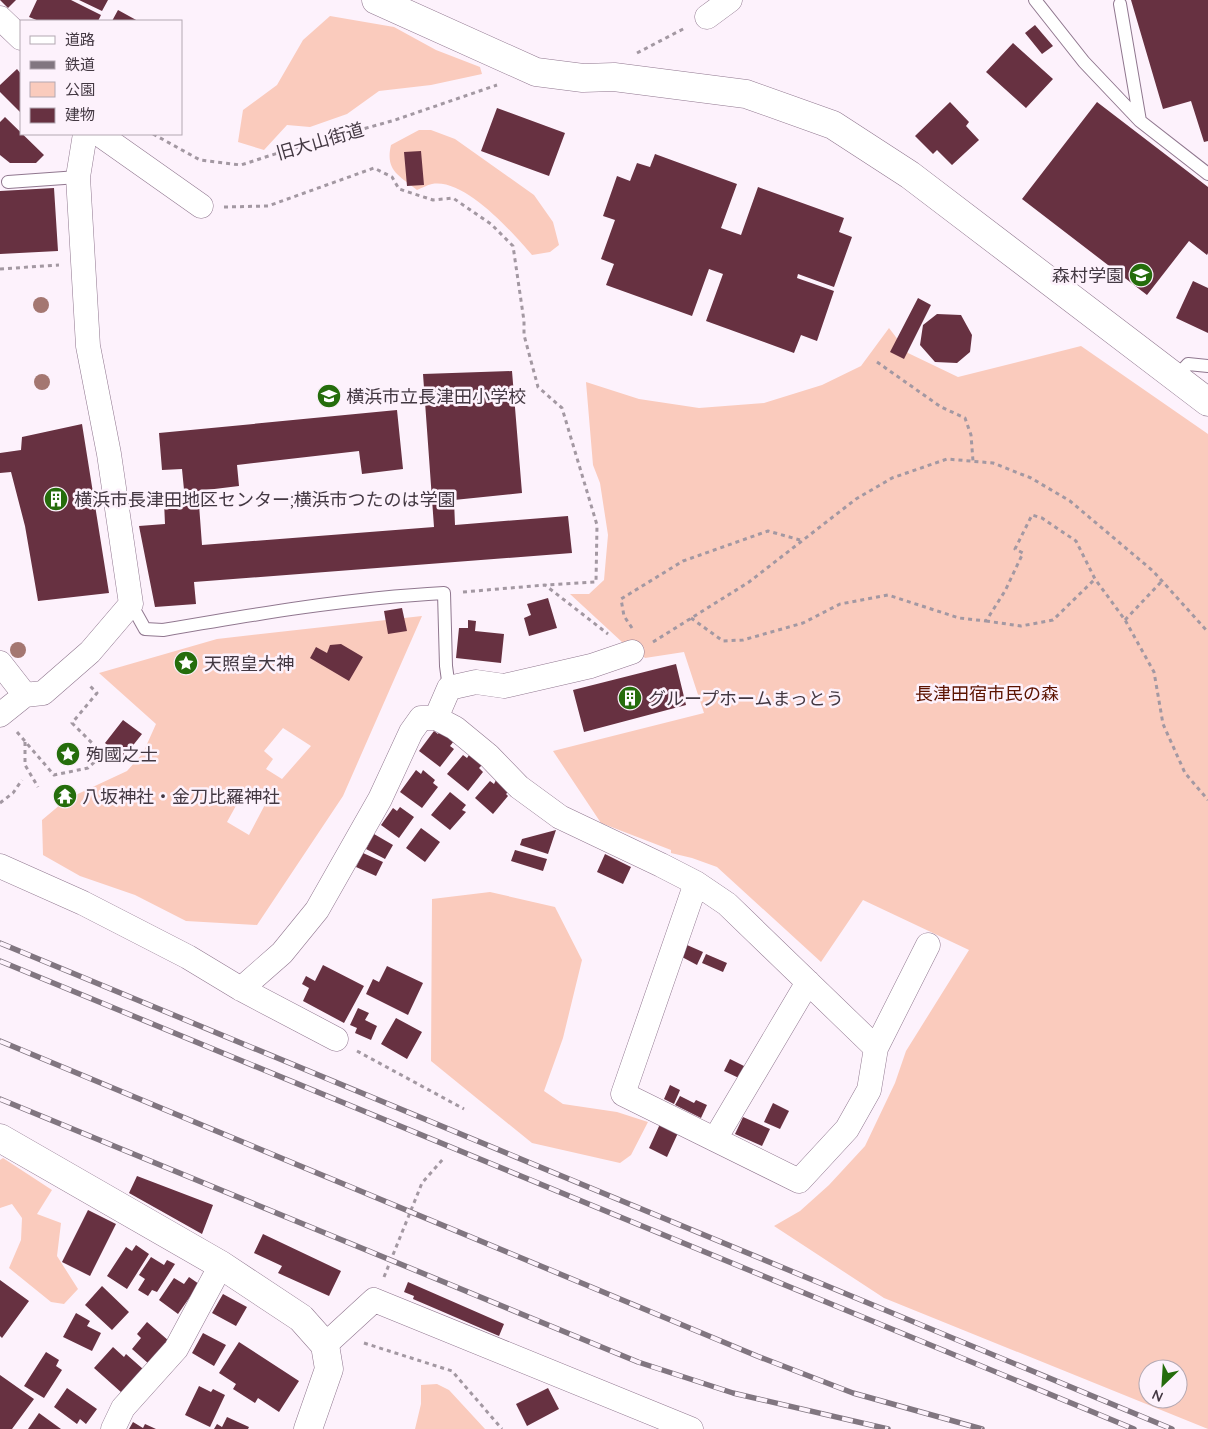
<svg xmlns="http://www.w3.org/2000/svg" width="1208" height="1429" font-family="Quicksand,'Noto Sans JP',sans-serif">
<style>
.green{fill:#facbbd;fill-rule:evenodd}
.building{fill:#673141}
.lines{fill:none;stroke-linecap:round;stroke-linejoin:round}
.service-casing{stroke:#90778f;stroke-width:14}
.minor-casing{stroke:#90778f;stroke-width:25}
.tertiary-casing{stroke:#90778f;stroke-width:29}
.path{stroke:#a398a2;stroke-width:3;stroke-dasharray:4 4;stroke-linecap:butt}
.service{stroke:#fff;stroke-width:12}
.minor{stroke:#fff;stroke-width:24}
.tertiary{stroke:#fff;stroke-width:28}
.rail-casing{stroke:#817680;stroke-width:5.5}
.rail{stroke:#fdf2fc;stroke-width:4;stroke-dasharray:11;stroke-linecap:butt}
.tree{fill:#a47771}
.labels{text-anchor:middle;dominant-baseline:central;stroke-width:5;stroke-linejoin:round;paint-order:stroke}
.street-label{font-size:18px;fill:#433842;stroke:#fdf2fc}
.poi-label{font-size:18px;fill:#433842;stroke:#fdf2fc;text-anchor:start}
.park-label{font-size:18px;fill:#5c1300;stroke:#fdf2fc}
</style>
<rect width="100%" height="100%" fill="#fdf2fc"/>
<path class="green" d="M330,16L394,27L436,50L480,67L482,74L431,85L379,91L347,114L310,127L287,125L264,150L238,142L243,110L277,85L303,40Z
M419,130H431L455,139L534,195L553,222L559,245L550,252L532,255C513,233 465,178 432,184C427,185 422,188 417,190C399,175 385,171 391,145Z
M889,328L908,353L958,377L1081,346L1208,434V1429L884,1298L774,1226L800,1211L829,1185L865,1146L895,1083L906,1051L969,950L863,900L821,962L717,867L692,858L671,853V850L601,823L553,751L704,713L684,652L645,658L639,652L635,654L570,594H589L604,580L608,535L600,483L593,465L586,382L639,399L699,408L764,403L822,385L861,366ZM1148,1369H1178V1399H1148Z
M422,616L343,796L257,925L186,921L135,895L80,876L43,855L42,820L67,799L127,771L143,753L156,724L99,673L217,639ZM283,728L311,746L282,779L266,769L273,759L264,751ZM254,790L269,797L249,835L227,822L238,802Z
M490,892L555,907L582,960L563,1038L544,1091L563,1104L617,1112L648,1122L631,1155L620,1163L532,1143L431,1061L432,899Z
M3,1158L52,1190L37,1214L61,1223L57,1256L78,1289L64,1304L51,1302L9,1268L21,1240L22,1218L12,1204L0,1208V1160Z
M437,1384L449,1390L485,1429H415L421,1404V1385Z"/>
<path class="building" d="M0,0H16L8,8Z
M37,0H71L101,15L98,21H39L29,17Z
M79,0H108L102,11Z
M1131,0H1208V141L1204,142L1191,101L1163,109Z
M118,10L138,21H112Z
M1035,25L1053,46L1042,54L1025,33Z
M1013,43L1053,79L1026,108L986,72Z
M17,69L21,74V113L0,92V85Z
M950,102L969,122L966,126L979,140L952,165L937,150L933,154L915,136Z
M1097,102L1208,187V253L1207,255L1189,241L1147,295L1022,199Z
M497,108L565,133L549,176L481,151Z
M5,117L44,155L36,163H10L0,155V122Z
M421,151L424,185L407,186L404,152Z
M655,154L737,184L721,228L741,235L758,187L844,218L839,232L852,237L834,287L798,274L797,278L834,291L817,341L801,335L794,353L706,321L723,274L709,269L692,316L606,285L614,264L601,259L615,220L603,216L617,176L630,181L637,163L650,167Z
M54,188L58,251L0,254V191Z
M1193,281L1208,288V333L1176,318Z
M918,298L931,305L904,359L890,352Z
M937,314L961,315L972,335L970,352L957,363L935,362L920,345L923,325Z
M512,371L522,493L454,500L455,525L568,516L572,553L194,582L196,604L155,607L139,526L165,524L164,501L185,500L182,469L162,470L159,433L397,410L403,469L362,474L359,451L237,465L239,486L198,491L202,545L434,527L423,374Z
M82,424L109,593L38,601L25,526L11,472L0,473V453L21,450L22,437Z
M548,598L557,628L529,636L524,618L531,615L527,604Z
M402,608L407,631L388,634L384,611Z
M468,620L476,621L475,631L504,634L501,663L456,658L459,628H468Z
M341,644L363,657L349,681L310,658L316,647L327,653L330,645Z
M676,664L686,705L584,732L573,690Z
M123,720L142,734L123,758L105,743Z
M434,731L438,734L440,731L454,741L450,746L454,749L440,767L419,751Z
M463,755L467,758L469,755L482,765L479,768L483,772L468,791L447,774Z
M416,770L421,774L423,770L435,780L433,783L438,787L422,808L400,792Z
M496,780L509,791L506,794L508,796L493,814L475,798L490,781L494,784Z
M450,792L466,805L462,810L466,812L450,830L431,815Z
M400,807L414,817L399,838L381,825L393,808L397,811Z
M421,828L440,842L425,862L406,848Z
M556,830L548,854L520,845L522,839Z
M374,834L393,845L385,859L366,849Z
M515,850L547,859L543,871L511,861Z
M363,853L383,862L376,876L356,867Z
M605,854L631,867L623,884L597,872Z
M687,945L703,952L697,965L682,957Z
M706,954L727,963L723,972L702,963Z
M323,965L364,986L344,1023L303,1001L309,988L302,984L306,976L315,981Z
M387,966L423,983L408,1015L366,994L373,979L379,982Z
M358,1008L369,1013L365,1020L377,1026L371,1040L355,1033L357,1028L350,1025Z
M396,1018L422,1032L407,1059L381,1044Z
M730,1059L746,1067L741,1079L724,1071Z
M670,1085L680,1090L674,1104L664,1099Z
M680,1096L694,1103L696,1100L707,1105L701,1118L675,1105Z
M773,1103L789,1111L780,1129L764,1122Z
M743,1117L770,1129L762,1146L735,1134Z
M660,1124L678,1133L667,1157L649,1148Z
M137,1176L213,1205L202,1234L129,1193Z
M88,1210L116,1224L90,1276L62,1262Z
M263,1234L341,1271L329,1296L278,1273L282,1266L254,1253Z
M136,1245L149,1254L127,1289L107,1276L126,1247L132,1251Z
M151,1257L164,1265L167,1260L175,1264L157,1292L152,1290L148,1296L138,1290L145,1279L139,1275Z
M189,1277L199,1284L178,1314L159,1300L174,1278L184,1284Z
M0,1280L29,1301L2,1338L0,1336Z
M408,1282L504,1324L499,1336L413,1299L414,1296L404,1292Z
M102,1286L129,1312L112,1330L85,1305Z
M223,1294L247,1307L236,1326L212,1313Z
M76,1313L90,1321L87,1326L101,1333L92,1351L63,1337Z
M147,1322L169,1341L149,1364L132,1349L141,1338L137,1334Z
M203,1333L226,1345L214,1366L192,1353Z
M239,1342L299,1381L279,1412L258,1398L255,1403L233,1389L236,1384L219,1373Z
M113,1347L124,1357L126,1354L143,1369L122,1393L94,1368Z
M46,1352L59,1360L56,1366L62,1370L44,1398L24,1386Z
M0,1375L34,1399L12,1429H0Z
M199,1386L211,1392L213,1389L225,1395L210,1427L185,1415Z
M67,1388L97,1409L86,1424L80,1419L77,1424L54,1407Z
M548,1388L559,1409L527,1426L516,1404Z
M39,1413L61,1429H28Z
M227,1417L249,1427L248,1429H214L217,1424L222,1427Z
M133,1422L143,1428L145,1424L156,1429H129Z"/>
<g class="lines">
<g class="service-casing">
<path id="service" d="M1035,0L1084,62L1140,121L1208,174
M1120,4L1140,121
M8,182L78,177
M1176,377L1188,364L1208,366
M131,604L145,629L163,630C256,614 349,598 444,593L446,666L449,688"/>
</g>
<g class="minor-casing">
<path id="minor" d="M707,17L730,0
M0,18L21,38
M99,134L201,206
M0,663L25,695
M0,715L25,695L43,693L90,652L131,604L109,454L88,346L78,177L85,134
M436,718L449,688L476,682L504,686L591,666L632,652
M0,866L83,903L188,957L241,989L336,1039
M241,989L282,953L317,910L380,799L411,732L421,718H436L455,728L489,756L519,787L560,817L661,865L696,883L727,904L876,1048L869,1090L847,1129L799,1181L623,1094L696,883
M876,1048L928,945
M715,1139L808,982
M325,1345L374,1300L691,1429
M113,1429L123,1408L176,1349L221,1265"/>
</g>
<g class="tertiary-casing">
<path id="tertiary" d="M376,0L536,72L583,78L614,77L746,94L833,125L910,175L1208,402
M0,1138L221,1265L301,1318L325,1345L329,1369L308,1429"/>
</g>
<path class="path" d="M637,53L685,28
M153,134L200,160L241,165L281,152L395,120L497,85
M224,207L268,206L374,168L392,177L399,189L433,200L453,198L491,224L513,246L524,321V335L538,387L562,408L597,525L596,582L546,585
M0,269L59,265
M877,362L941,407L965,418L971,435L973,461
M463,592L545,585L608,634
M691,618L723,641L743,640L803,623L840,604L888,595L959,618L986,621L1005,591L1023,553L1015,549L1032,515L1042,518L1076,541L1095,579L1125,620L1154,672L1163,724L1185,773L1208,800
M1125,620L1162,581
M986,621L1021,626L1053,620L1095,579
M632,628L624,616L621,599L683,561L768,531L800,540
M653,642L749,582L856,499L892,478L947,459L993,463L1031,478L1070,501L1153,571L1208,632
M17,732L54,775L88,768L103,754L72,723L97,693L89,685
M25,742V765L38,787
M0,803L13,793L22,780
M357,1051L464,1109
M384,1277L422,1183L443,1159
M364,1343L452,1371L502,1429"/>
<use href="#service" class="service"/>
<use href="#minor" class="minor"/>
<use href="#tertiary" class="tertiary"/>
<g class="rail-casing">
<path id="rail" d="M0,943L1172,1429
M0,961L1134,1429
M0,1041L757,1356L853,1393L982,1429
M0,1099L638,1362L733,1393L888,1429"/>
</g>
<use href="#rail" class="rail"/>
</g>
<g class="tree">
<circle cx="41" cy="305" r="8"/>
<circle cx="42" cy="382" r="8"/>
<circle cx="18" cy="650" r="8"/>
</g>
<defs>
<g id="school-disc" transform="scale(1.25)"><circle r="9.5" fill="#256d0c" stroke="#fdf2fc"/><path d="M0-5L7-2L0 1L-7-2ZM-4 1L0 2.5L4 1V4Q0 6-4 4Z" fill="#fff"/></g>
<g id="building-disc" transform="scale(1.25)"><circle r="9.5" fill="#256d0c" stroke="#fdf2fc"/><path d="M-4-6H4V6H1V3H-1V6H-4ZM-2.5-4.3h1.7v1.8h-1.7ZM.8-4.3h1.7v1.8H.8ZM-2.5-1h1.7V.8h-1.7ZM.8-1h1.7V.8H.8Z" fill="#fff"/></g>
<g id="sight-disc" transform="scale(1.25)"><circle r="9.5" fill="#256d0c" stroke="#fdf2fc"/><path d="M0-6L1.8-2.2L6-1.7L2.9 1.2L3.7 5.4L0 3.3L-3.7 5.4L-2.9 1.2L-6-1.7L-1.8-2.2Z" fill="#fff"/></g>
<g id="temple-disc" transform="scale(1.25)"><circle r="9.5" fill="#256d0c" stroke="#fdf2fc"/><path d="M0-6L5-2H3V0L6.5 2.5H4V6H1.5V3h-3V6H-4V2.5H-6.5L-3 0V-2H-5Z" fill="#fff"/></g>
</defs>
<g fill-rule="evenodd">
<use href="#school-disc" x="1141" y="275"/>
<use href="#school-disc" x="329" y="396"/>
<use href="#building-disc" x="56" y="499"/>
<use href="#sight-disc" x="186" y="663"/>
<use href="#building-disc" x="630" y="698"/>
<use href="#sight-disc" x="68" y="754"/>
<use href="#temple-disc" x="65" y="796"/>
</g>
<g class="labels">
<g class="street-label">
<text transform="translate(320 141) rotate(-16)">旧大山街道</text>
</g>
<g class="poi-label">
<text x="1124" y="275" text-anchor="end">森村学園</text>
<text x="346" y="396">横浜市立長津田小学校</text>
<text x="74" y="499">横浜市長津田地区センター;横浜市つたのは学園</text>
<text x="204" y="663">天照皇大神</text>
<text x="648" y="698">グループホームまっとう</text>
<text x="86" y="754">殉國之士</text>
<text x="82" y="796">八坂神社・金刀比羅神社</text>
</g>
<g class="park-label">
<text x="987" y="693">長津田宿市民の森</text>
</g>
</g>
<rect x="20" y="20" width="162" height="115" fill="#fdf2fc" stroke="#b3a8b2"/>
<rect x="30" y="36" width="25" height="8" fill="#ffffff" stroke="#b3a8b2"/>
<text x="65" y="45" font-size="15" fill="#433842">道路</text>
<rect x="30" y="61" width="25" height="8" fill="#817680" stroke="#b3a8b2"/>
<text x="65" y="70" font-size="15" fill="#433842">鉄道</text>
<rect x="30" y="82" width="25" height="15" fill="#facbbd" stroke="#b3a8b2"/>
<text x="65" y="95" font-size="15" fill="#433842">公園</text>
<rect x="30" y="108" width="25" height="15" fill="#673141" stroke="#b3a8b2"/>
<text x="65" y="120" font-size="15" fill="#433842">建物</text>
<g transform="translate(1163 1384) rotate(205)"><circle r="24" fill="#fdf2fc" stroke="#b3a8b2"/>
<path d="M0-4L9 19L0 12L-9 19Z" fill="#256d0c"/>
<text y="-8" font-size="14" font-weight="bold" text-anchor="middle" fill="#433842">N</text>
</g>
</svg>
